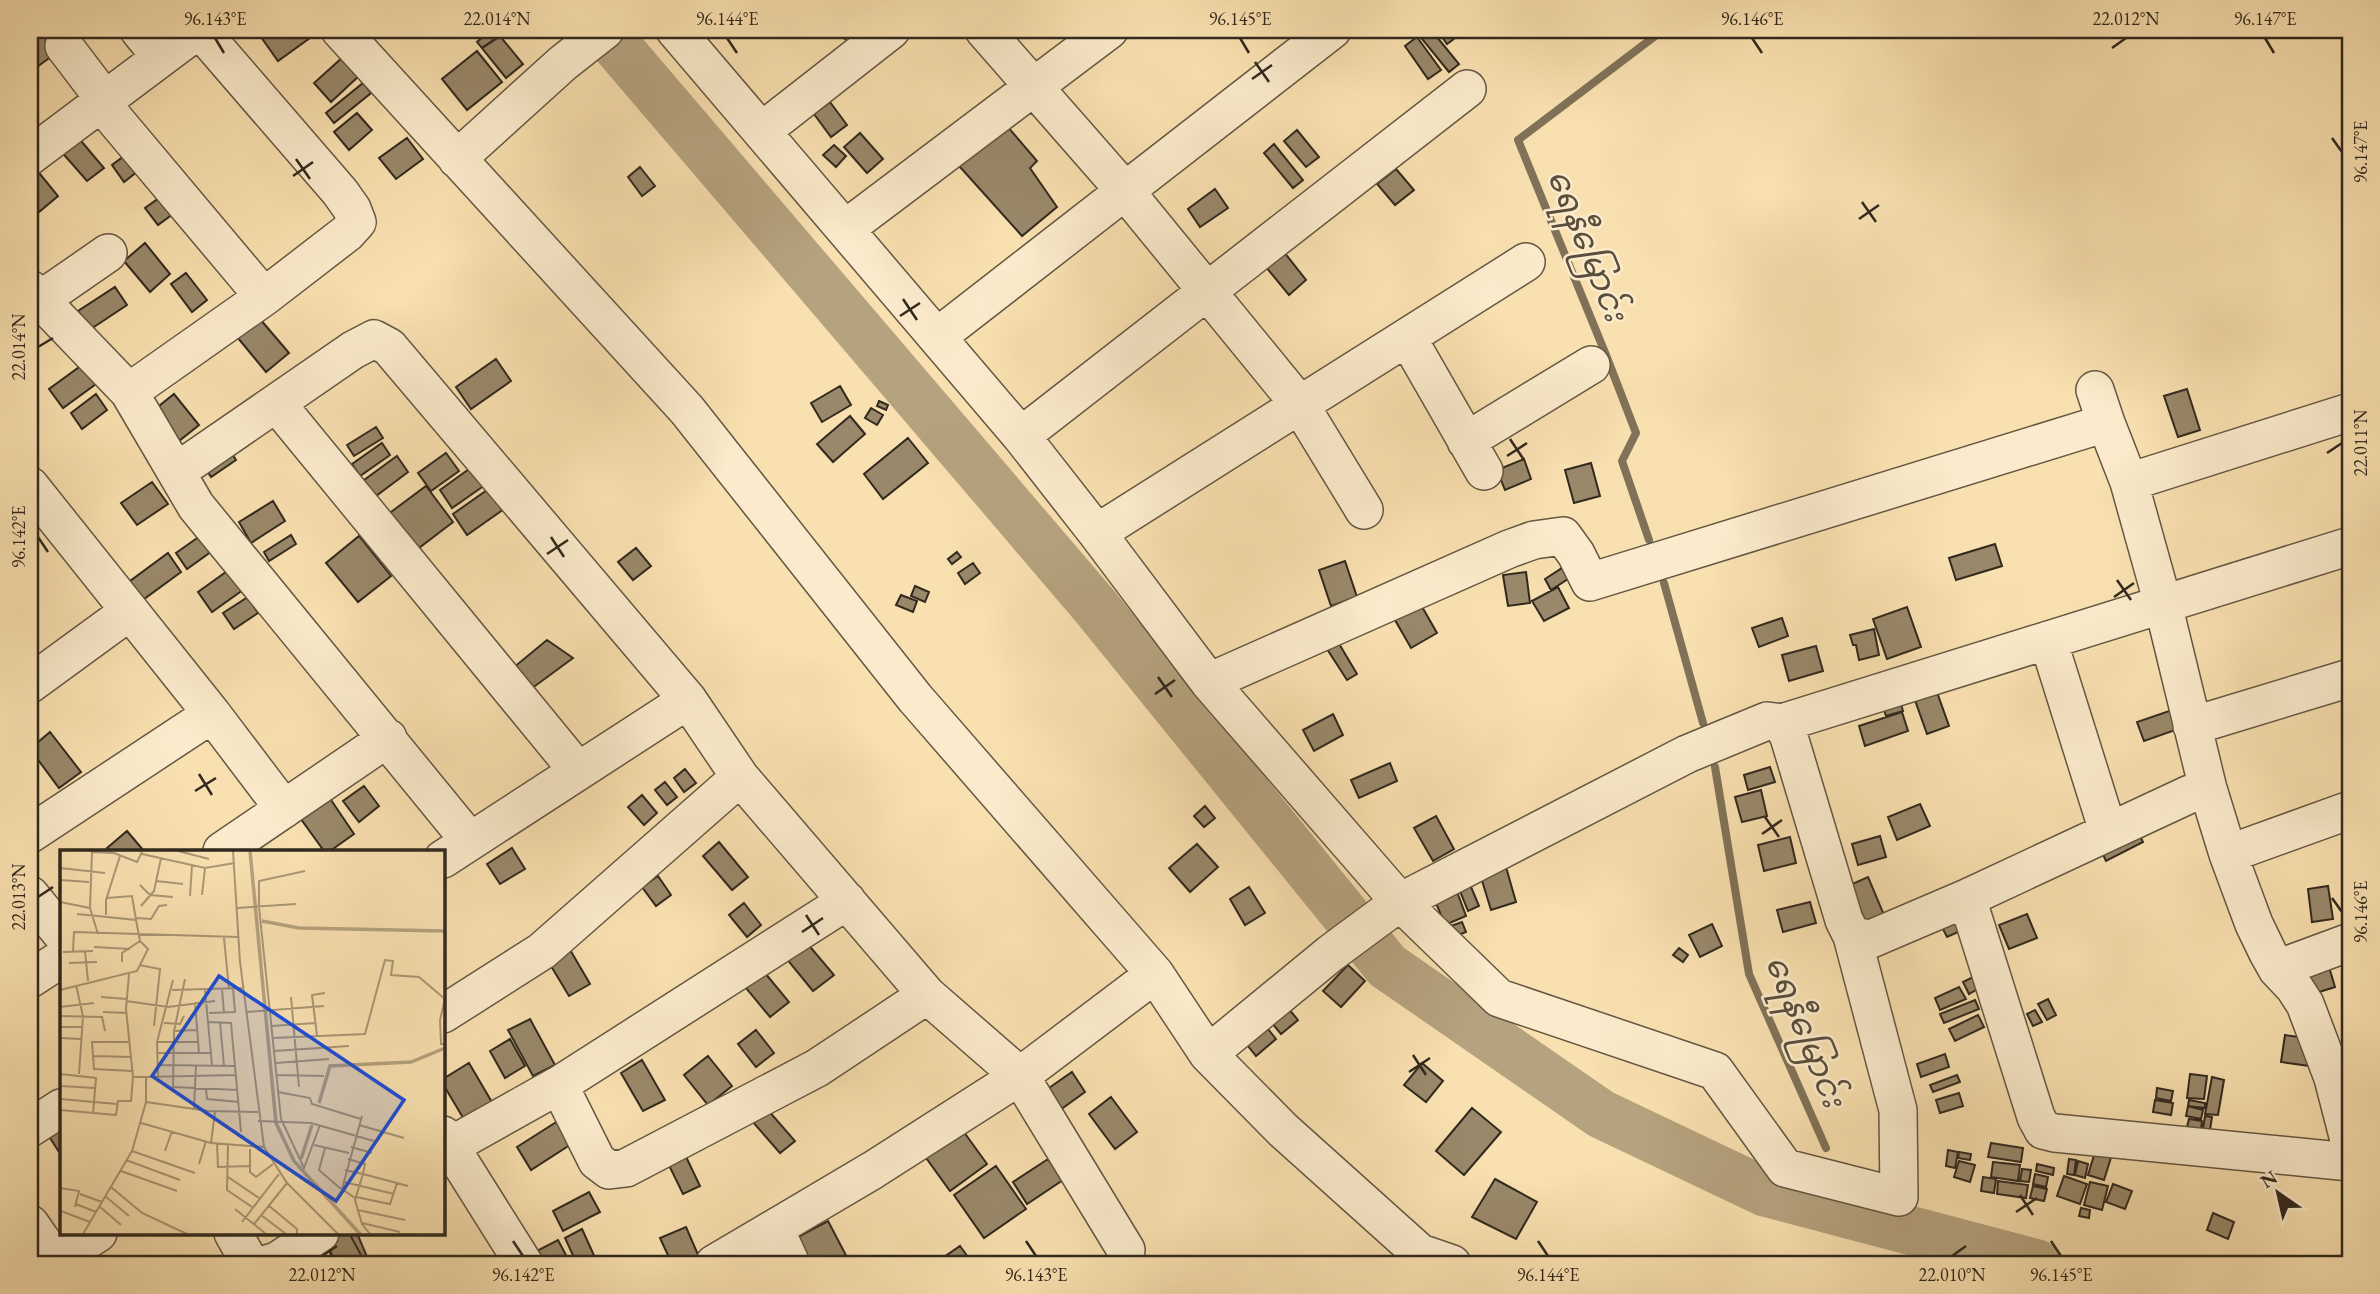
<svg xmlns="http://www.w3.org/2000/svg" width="2380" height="1294" font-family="'EB Garamond','Noto Sans Myanmar',serif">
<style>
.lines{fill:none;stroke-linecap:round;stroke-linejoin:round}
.stream{stroke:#807258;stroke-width:8}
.river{stroke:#b5a27e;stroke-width:49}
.building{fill:#99886a;stroke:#31291e;stroke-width:2}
.minor-casing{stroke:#635742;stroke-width:40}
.minor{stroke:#fbebcc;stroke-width:37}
.ticks{fill:none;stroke:#31291e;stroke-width:2.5}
.labels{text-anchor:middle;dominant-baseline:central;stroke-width:5;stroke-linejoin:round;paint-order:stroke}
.water-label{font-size:33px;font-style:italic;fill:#594d3b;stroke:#fbebcc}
.inset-river{fill:none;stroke:#b5a27e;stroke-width:3.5}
.inset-road{fill:none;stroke:#a99776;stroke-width:2}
.view{fill:#1d4ed8;fill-opacity:0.15;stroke:#1d4ed8;stroke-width:3.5}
.inset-edge{fill:none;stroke:#31291e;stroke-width:3.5}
.neatline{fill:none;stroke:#31291e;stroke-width:2.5}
.ticks-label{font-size:18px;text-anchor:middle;fill:#31291e}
</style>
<rect width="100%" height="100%" fill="#f9e0b0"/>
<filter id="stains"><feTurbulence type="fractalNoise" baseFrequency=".00286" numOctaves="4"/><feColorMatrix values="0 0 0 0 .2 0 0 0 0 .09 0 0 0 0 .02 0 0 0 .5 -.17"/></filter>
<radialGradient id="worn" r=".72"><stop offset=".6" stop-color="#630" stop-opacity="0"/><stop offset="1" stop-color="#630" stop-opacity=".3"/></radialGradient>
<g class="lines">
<path class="stream" d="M1649,540L1622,461L1636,433L1606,355L1518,140L1663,30
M1664,583L1703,723
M1715,767L1749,974L1826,1148
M1844,1195L1852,1215"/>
<path class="river" d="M603,30L1094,605L1387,966L1601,1114L1765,1192L2037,1264"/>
</g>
<path class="building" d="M30,30H39L56,53L30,72Z
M256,30H310L314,35L278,61Z
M447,30H461L453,37Z
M491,30H495L523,64L506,78L477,42Z
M837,30H855L845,39Z
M1437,30H1455L1459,35L1447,44Z
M1432,31L1459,64L1449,72L1422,39Z
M1417,37L1441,70L1428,79L1405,46Z
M477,51L502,82L467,110L442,79Z
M343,57L360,75L331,102L314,83Z
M363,83L371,93L334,123L326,113Z
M830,102L847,125L831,137L814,114Z
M357,113L372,130L349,150L334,132Z
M1001,119L1037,161L1030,168L1057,207L1022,236L952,158Z
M1297,130L1319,157L1306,167L1284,141Z
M860,133L883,159L867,173L844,147Z
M76,135L104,168L87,181L59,149Z
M407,138L423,159L396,179L379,158Z
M1274,144L1303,180L1293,188L1264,153Z
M834,145L846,156L836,167L823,155Z
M135,148L147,164L124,182L112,165Z
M31,163L58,196L39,212L30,201Z
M640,167L655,186L642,196L628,177Z
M1396,169L1414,190L1395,205L1377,184Z
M1215,189L1228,208L1200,227L1188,209Z
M169,191L181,208L158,225L145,208Z
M145,243L170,274L150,292L124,261Z
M1284,252L1306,280L1289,295L1266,267Z
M186,273L207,300L192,312L171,284Z
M115,287L127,305L91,329L78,311Z
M260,319L289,353L266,372L238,338Z
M496,359L511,381L471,409L456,387Z
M82,365L96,384L63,408L49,389Z
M840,386L851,405L822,422L811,403Z
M2187,389L2200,430L2178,437L2164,396Z
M96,394L107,410L82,429L71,413Z
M174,394L199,425L179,441L154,410Z
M879,401L888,405L886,410L877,406Z
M871,408L883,415L877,425L865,418Z
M850,416L865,434L833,462L817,444Z
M376,427L383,438L354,456L347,445Z
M908,438L928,463L883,499L864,474Z
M382,443L390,455L360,476L352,464Z
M226,444L236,460L211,477L201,461Z
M446,453L459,471L431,491L418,473Z
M397,456L408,472L372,499L360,483Z
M1524,459L1531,479L1505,490L1497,470Z
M1591,463L1600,496L1574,503L1565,470Z
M472,467L485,485L452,508L440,490Z
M152,482L168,504L137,525L121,503Z
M426,486L453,522L415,551L387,515Z
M490,488L504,509L467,535L453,514Z
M273,501L285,521L251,543L239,522Z
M207,531L219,546L187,569L176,553Z
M291,535L296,544L269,561L264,552Z
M359,536L391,576L358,602L326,563Z
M1995,544L2002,566L1956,580L1949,558Z
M636,548L651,566L633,580L618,562Z
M957,552L961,557L952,564L948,559Z
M168,553L181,572L140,602L126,584Z
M1345,561L1357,597L1331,606L1319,570Z
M973,563L980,573L965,584L958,573Z
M233,567L247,587L212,612L198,592Z
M1562,568L1568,579L1551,590L1545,579Z
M1526,572L1530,603L1508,606L1503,575Z
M915,586L929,592L925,602L911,596Z
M1558,587L1569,608L1544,621L1532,601Z
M901,595L917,601L913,612L896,605Z
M248,597L258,613L234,629L223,613Z
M1417,598L1437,633L1411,648L1391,613Z
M1907,607L1921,647L1887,659L1873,619Z
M1782,618L1788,636L1759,647L1752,628Z
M1874,629L1879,655L1859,660L1856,645H1853L1850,635Z
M547,640L573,658L531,689L513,668Z
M1338,642L1357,674L1347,680L1327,649Z
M1816,646L1823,671L1789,681L1782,655Z
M1933,681L1949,726L1927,734L1911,689Z
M1898,694L1903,711L1886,716L1881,700Z
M2178,708L2184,727L2144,741L2137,722Z
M1902,712L1908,731L1865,746L1859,726Z
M1333,714L1343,735L1314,751L1303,730Z
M50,732L81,772L59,788L30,749Z
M1390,763L1397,781L1359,798L1351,780Z
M1770,767L1775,782L1748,790L1744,775Z
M685,769L696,783L684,792L674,778Z
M665,782L677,797L667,805L655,790Z
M364,786L379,806L359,822L343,801Z
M1761,790L1767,816L1742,822L1735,797Z
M327,794L354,834L330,851H324L298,815Z
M642,795L657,813L644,825L628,807Z
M1920,804L1930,826L1897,840L1888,817Z
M1205,806L1215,818L1204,827L1194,816Z
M1436,816L1454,849L1433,861L1414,828Z
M2134,823L2143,842L2106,861L2097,842Z
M127,831L144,851H110L107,848Z
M1880,836L1886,857L1858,865L1852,844Z
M1790,837L1796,863L1764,871L1758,845Z
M719,842L748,877L732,890L703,856Z
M1197,844L1218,867L1190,892L1169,868Z
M512,848L525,869L500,884L487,864Z
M1506,867L1516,902L1491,910L1480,874Z
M658,876L671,895L656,906L642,887Z
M1868,877L1884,915L1866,923L1850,885Z
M1469,882L1479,906L1468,911L1458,886Z
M2328,886L2333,919L2312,922L2308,889Z
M1249,887L1265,913L1245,925L1230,899Z
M1456,889L1466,916L1445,925L1434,898Z
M1810,902L1816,923L1783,932L1777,910Z
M744,903L761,925L747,937L729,915Z
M1958,909L1967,928L1947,937L1938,919Z
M2027,914L2037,938L2009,949L1999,925Z
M1462,922L1466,932L1449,939L1445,928Z
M1712,924L1722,946L1700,957L1689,935Z
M801,936L834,975L813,991L781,952Z
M569,948L590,984L569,996L548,961Z
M1679,948L1688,955L1683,962L1673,955Z
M2327,960L2335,987L2313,994L2305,966Z
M1348,965L1365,981L1341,1007L1323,991Z
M765,973L789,1002L770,1017L741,982Z
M1975,976L1981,987L1969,994L1963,982Z
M1959,987L1966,999L1940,1010L1935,998Z
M2048,999L2056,1015L2047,1020L2038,1004Z
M1975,1000L1979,1009L1944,1023L1940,1014Z
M1283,1002L1298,1020L1281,1034L1266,1016Z
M2035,1010L2042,1022L2033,1026L2027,1014Z
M1978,1015L1984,1027L1955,1041L1949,1029Z
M530,1019L555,1065L533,1076L508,1030Z
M1260,1019L1276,1039L1256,1056L1240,1036Z
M756,1030L774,1053L756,1067L738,1044Z
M2285,1035L2314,1039L2310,1066L2281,1062Z
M510,1039L525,1066L505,1078L490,1051Z
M1945,1054L1949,1067L1921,1077L1917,1064Z
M708,1056L732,1086L708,1105L684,1075Z
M642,1060L665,1100L643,1111L621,1073Z
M469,1063L493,1104L465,1121L443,1084V1079Z
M1422,1063L1443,1081L1426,1102L1404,1085Z
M1072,1072L1085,1092L1053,1115L1039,1095Z
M2190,1074L2207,1076L2204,1099L2187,1098Z
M1957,1075L1960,1082L1933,1092L1930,1085Z
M2212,1077L2224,1080L2218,1115L2205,1114Z
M2157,1088L2173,1091L2171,1101L2156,1098Z
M1959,1093L1963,1106L1940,1113L1936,1100Z
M1111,1097L1137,1132L1115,1149L1089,1114Z
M2155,1100L2173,1103L2171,1115L2153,1112Z
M2189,1100L2205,1103V1108L2188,1106Z
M2188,1106L2203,1110L2201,1119L2186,1116Z
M1472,1108L1501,1132L1464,1175L1436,1151Z
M767,1109L795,1141L780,1153L752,1121Z
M61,1116V1155L43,1127Z
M2205,1116L2212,1117L2210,1130L2203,1129Z
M561,1119L576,1141L531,1170L517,1147Z
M2189,1119L2202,1121L2201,1129L2187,1127Z
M961,1128L987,1164L950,1191L924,1155Z
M679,1142L700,1186L683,1194L662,1151Z
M2098,1142L2114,1148L2104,1180L2088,1175Z
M1991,1143L2023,1148L2021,1162L1988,1157Z
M1948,1150L1958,1152L1955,1168L1946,1166Z
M1959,1152L1971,1154L1970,1160L1958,1158Z
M1048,1159L1063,1180L1027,1204L1013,1182Z
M2069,1159L2076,1160L2074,1175L2067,1174Z
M1959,1161L1975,1165L1970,1182L1954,1177Z
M2078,1161L2088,1164L2085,1178L2075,1175Z
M1993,1162L2020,1165L2018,1181L1991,1177Z
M2037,1164L2054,1168L2053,1175L2036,1171Z
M996,1166L1026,1209L984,1238L954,1195Z
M2022,1169L2031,1170L2029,1182L2020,1181Z
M2035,1174L2048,1177L2046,1187L2033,1184Z
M2064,1176L2087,1184L2080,1204L2057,1196Z
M1983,1177L1996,1179L1994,1193L1981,1191Z
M1495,1179L1537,1202L1516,1239L1472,1217Z
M1998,1181L2028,1185L2026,1198L1997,1194Z
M2090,1182L2108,1186L2102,1210L2084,1205Z
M2113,1184L2132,1191L2125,1209L2106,1202Z
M2033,1186L2047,1189L2044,1201L2030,1198Z
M589,1192L600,1212L563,1231L553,1211Z
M2081,1208L2090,1210L2089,1218L2079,1216Z
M2213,1213L2234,1222L2228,1239L2207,1230Z
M828,1221L850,1263L808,1264L794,1239Z
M686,1227L699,1257L683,1264H672L660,1238Z
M582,1229L597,1262L593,1264H577L565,1238Z
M340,1233H357L370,1264H335L324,1239Z
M343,1233H349L366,1264H337L325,1242Z
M558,1240L569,1261L564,1264H534L529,1255Z
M960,1246L973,1264H934Z"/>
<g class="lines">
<g class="minor-casing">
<path id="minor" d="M139,30L161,57
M340,30L687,410L915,698L1155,974L1208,1054L1283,1130L1420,1253L1452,1264
M675,30L1021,436L1097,533L1209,682L1400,902L1499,998L1715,1071L1785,1168L1899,1197L1898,1110L1852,936L1844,920L1789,737L1782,723
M984,30L1125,191L1300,405L1364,510
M64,46L105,100
M101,103L264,297
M762,131L891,30
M30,156L198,30
M457,159L563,63L605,30
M845,229L1109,30
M30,289L129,392L196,506L470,841
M30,307L108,253
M937,337L1332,30
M1407,337L1484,471
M2095,390L2106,423L2129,482L2163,604L2208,789L2228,854L2254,924L2268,953L2277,969L2294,987L2305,1004L2333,1078L2350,1144
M129,392L264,297L347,233L357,222L352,209L340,192L200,30
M277,404L578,771
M1021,436L1467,89
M1466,441L1591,365
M176,472L353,350L374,339L389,347L688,700L740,777L927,995L1020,1076L1126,1250
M2129,482L2350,412
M30,486L212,714L284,809
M1097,533L1526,262
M2048,640L2108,831
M1209,682L1509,549L1534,540L1563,536L1576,554L1590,582L2106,423
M30,684L130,611
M2192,726L2350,678
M30,834L212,714
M222,851L388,738
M2228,854L2350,810
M443,859L688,700
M30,895L61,933
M1967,898L2036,1117L2043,1130L2055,1133L2350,1162
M1852,936L1871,939L1967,898L2190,794L2208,789
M2277,969L2350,942
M30,979L61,959
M443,1014L542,951L740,777
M1208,1054L1331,953L1400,902L1687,754L1767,721L1782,723L2350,546
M559,1085L597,1161L609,1170L626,1168L817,1068L927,995
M30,1128L61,1108
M443,1135L524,1264
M443,1150L559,1085L847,901
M30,1224L55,1260
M775,1229L791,1264
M233,1233L247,1258L254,1264
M49,1264L98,1233
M267,1264L277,1261L320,1233
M714,1264L873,1170L1020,1076L1155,974"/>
</g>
<use href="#minor" class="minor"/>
</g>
<path class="ticks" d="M215,38L224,53M727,38L737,53M1240,38L1249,53M1752,38L1762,53M2265,38L2274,53M482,48L497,38M2112,48L2126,38M1255,62L1269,82M1252,79L1272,65M2332,138L2342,152M296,159L310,179M293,176L313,162M1862,202L1876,222M1859,219L1879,205M903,299L917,320M900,316L920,303M38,347L53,338M1510,439L1524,460M2327,453L2342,443M1507,456L1527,443M38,537L48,552M551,537L564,557M547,554L568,540M2117,580L2131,600M2114,597L2134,583M1158,677L1172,697M1155,694L1175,680M199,774L212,795M195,791L216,778M1765,817L1779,837M1762,834L1782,820M38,897L53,887M2332,898L2342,912M806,915L819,935M802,932L823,918M1413,1055L1426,1075M1409,1072L1430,1058M2020,1195L2033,1215M2016,1212L2037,1198M513,1241L523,1256M1026,1241L1036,1256M1538,1241L1548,1256M2051,1241L2061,1256M322,1256L337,1246M1952,1256L1966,1246"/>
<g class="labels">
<g class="water-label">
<text transform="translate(1588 245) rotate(68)">ရေနီမြောင်း</text>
<text transform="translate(1806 1031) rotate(68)">ရေနီမြောင်း</text>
</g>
</g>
<g transform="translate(60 850)">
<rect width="385" height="385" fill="#f9e0b0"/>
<path class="inset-river" d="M190,1L216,273L234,311L300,384M202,71L239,78L385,81M259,253L270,216L351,212L385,198M241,309L252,275"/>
<path class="inset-road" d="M32,1L30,58L38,84M118,1L149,9M173,1L180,112L204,297L227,333L278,384M32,2L54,3L77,12L82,2M82,4L145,18L175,13M0,18L45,23M245,21L199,31V57L221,269L244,318L260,275M0,30L29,32M96,31L123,34M80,35L90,45L113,47M142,45L145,18M130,46L132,15M47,48L72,46L76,70M0,52L30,58M81,56L94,41L101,8M177,58L236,54M46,65V50L60,6M76,68L91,69L99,56L107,55M164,88L169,139M34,97L70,99M13,101L14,82L178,87M25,101L28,131M3,102L33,101M62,112V103L80,91M9,113L37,112M79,115L100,119L94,176M125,129L114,181L113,237L178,240M16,135L23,166L19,224M162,139L164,163M0,140L77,121L88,99L80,91L76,70L17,64M112,140L183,138M145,140L152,215M41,147L67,149M231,147L239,237M66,151L108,157L155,151M135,152L139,203M0,157L34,153M43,162L67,163M187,162L264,156M149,163L175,162L173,138M0,166L42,167L45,181M148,172L171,173L181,282M160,172L164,216M104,173L120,174L124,166M212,176L255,173M0,177H22M114,181L137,180M257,185L252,145L265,143M0,188L21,189M213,188L305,184L325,110L333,111L331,125L359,127L385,149L380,170L381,194H385M70,192H32L34,219L72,221M97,192H138M214,201L289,196M97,203H151M33,206L72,207M216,213L269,209M98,215L176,216M0,224L36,228L33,264M217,225L264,226M98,226L97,192L113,130M86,227L176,225M0,236L35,238M146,239L147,249L179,252M218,242L250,248L252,254L301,269M0,249L57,254M86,252L148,261L198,262M134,258L136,215M0,260L56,265L58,251H71L73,227M198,271L251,273L314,291M81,273L151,293L204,297M299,275L344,288M151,293L155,262M157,293L158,317L190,316M168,295L167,340L192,357M254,295L289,303M291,297L312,303M265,298L259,320L281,339M190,299V322L196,327L213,314M72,301L135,323M105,301L112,281M66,310L120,330M139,314L146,291M285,320L303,324L305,314L288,309M61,321L117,341M168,327L199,348M284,332L334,344M51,337L82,363L127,384M0,338L19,341L15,357M20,344L42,352M45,346L69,366M296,347L330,354L337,333M295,348L282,339L302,266M16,354L36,362M208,355L237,379V384M39,356L61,375M175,359L206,384M298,360L345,370M1,361L30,372M201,365L226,384M182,372L219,324M302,373L340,382M194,374L227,333M23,384L72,301L86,252V227H73L66,159L69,124M310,384L302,374L295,350L303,324L348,336"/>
<path class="view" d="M159,126L344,250L276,351L92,226Z"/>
<rect width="385" height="385" class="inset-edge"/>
</g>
<rect width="2380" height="1294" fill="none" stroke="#f9e0b0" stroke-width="77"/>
<g transform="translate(2278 1193) rotate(326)" stroke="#fbebcc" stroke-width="5" paint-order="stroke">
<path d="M0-5L12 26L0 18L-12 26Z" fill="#31291e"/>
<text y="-10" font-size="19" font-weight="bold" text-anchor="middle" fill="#31291e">N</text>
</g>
<rect x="38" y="38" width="2304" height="1218" class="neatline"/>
<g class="ticks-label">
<text x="215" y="25">96.143°E</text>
<text x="497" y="25">22.014°N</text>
<text x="727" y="25">96.144°E</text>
<text x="1240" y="25">96.145°E</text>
<text x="1752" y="25">96.146°E</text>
<text x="2126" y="25">22.012°N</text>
<text x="2265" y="25">96.147°E</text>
<text transform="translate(2361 152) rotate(-90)" y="6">96.147°E</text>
<text transform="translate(19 347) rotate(-90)" y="6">22.014°N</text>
<text transform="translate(2361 443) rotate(-90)" y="6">22.011°N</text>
<text transform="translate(19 537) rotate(-90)" y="6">96.142°E</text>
<text transform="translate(19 897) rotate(-90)" y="6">22.013°N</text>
<text transform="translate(2361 912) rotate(-90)" y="6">96.146°E</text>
<text x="322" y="1281">22.012°N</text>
<text x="523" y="1281">96.142°E</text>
<text x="1036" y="1281">96.143°E</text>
<text x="1548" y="1281">96.144°E</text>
<text x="1952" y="1281">22.010°N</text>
<text x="2061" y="1281">96.145°E</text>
</g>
<rect width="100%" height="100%" filter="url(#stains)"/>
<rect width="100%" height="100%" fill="url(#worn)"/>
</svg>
